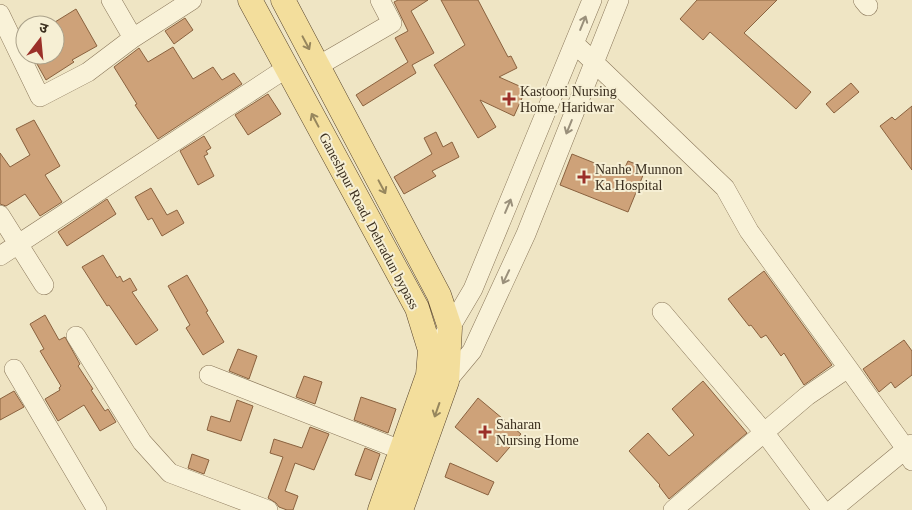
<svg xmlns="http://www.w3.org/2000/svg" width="912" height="510" font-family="'Times New Roman','Noto Sans Devanagari',serif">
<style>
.building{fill:#cea279;stroke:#8a623f}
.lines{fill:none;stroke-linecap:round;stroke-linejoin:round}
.minor-casing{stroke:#8a775a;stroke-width:20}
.major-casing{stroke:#58452e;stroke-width:25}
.minor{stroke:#f9f2d8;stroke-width:19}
.major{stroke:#f3de9c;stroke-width:24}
.oneway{stroke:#9a907b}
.oneway2{stroke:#96865d}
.poi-dot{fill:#9b3029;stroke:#f6efd4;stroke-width:2}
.labels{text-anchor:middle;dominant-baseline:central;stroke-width:4;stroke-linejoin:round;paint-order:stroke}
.poi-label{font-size:14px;fill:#3a2e1e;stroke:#f6efd4;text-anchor:start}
.street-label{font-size:14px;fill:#3a2e1e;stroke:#f6efd4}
</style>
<rect width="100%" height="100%" fill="#efe5c4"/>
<path class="building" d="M398,0H428L411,11L434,53L412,65L416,73L363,106L356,95L408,62L395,38L408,31L394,2Z
M441,0H478L508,57L511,56L517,68L499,77L526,89L514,116L480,100L496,127L478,138L434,65L465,45Z
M697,0H777L744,33L811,92L796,109L710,32L703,40L680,19Z
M76,9L97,46L72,60L74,62L46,80L32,55H55V22Z
M185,18L193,30L174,44L165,31Z
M173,47L193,79L213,67L222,80L234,73L242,84L158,139L135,105L137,104L114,67L139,48L148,62Z
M851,83L859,92L834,113L826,104Z
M268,94L281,114L248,135L235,115Z
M912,106V170L880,126L892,117L895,120Z
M34,120L60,166L45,175L62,202L40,216L25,194L6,206L0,204V153L10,167L30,155L16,129Z
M436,132L443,147L452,142L459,157L432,171L436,176L404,194L394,177L432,154L424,138Z
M204,136L211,148L206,151L208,154L204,156L214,176L198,185L180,151Z
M572,154L622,174L628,161L646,168L628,212L560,185Z
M151,188L167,215L177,210L184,223L162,236L152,218L148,220L135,197Z
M107,199L116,214L67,246L58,232Z
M103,255L117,278L120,276L123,282L130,278L137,290L132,292L158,330L136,345L109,305L107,306L82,267Z
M764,271L832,365L804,385L784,353L781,356L766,335L761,338L751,325L749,326L728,299Z
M187,275L208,311L206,312L224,342L203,355L186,328L190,325L168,286Z
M45,315L59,340L65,337L80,364L78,366L93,389L91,390L105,411L108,409L116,422L100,431L84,405L58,421L45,399L60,390L59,388L61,386L40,351L44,349L30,324Z
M904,340L912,351V375L895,388L891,382L879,392L863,369Z
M238,349L257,356L249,379L229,371Z
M304,376L322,382L315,404L296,397Z
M703,381L747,433L669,499L659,486L660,485L629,451L648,433L669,456L694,435L672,409Z
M14,391L24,407L0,420V399Z
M361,397L396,409L388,433L354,420Z
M478,398L521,434L497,462L455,427Z
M237,400L253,406L241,441L207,430L211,416L230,422Z
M310,427L329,434L314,470L295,463L285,491L298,496L293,510H287L279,507L276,503L268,498L283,457L270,453L274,439L302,448Z
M365,448L380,454L371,480L355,475Z
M192,454L209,460L204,474L188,468Z
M450,463L494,482L488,495L445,477Z"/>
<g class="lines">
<g class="minor-casing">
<path id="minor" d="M111,0L133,38
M863,0L868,6
M0,14L40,97L88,72L133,38L192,0
M575,44L725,188L749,231L848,368L807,396L673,510
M318,66L392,23L380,0
M0,215L44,285
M0,256L276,75L288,71
M662,312L764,432L822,510
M444,335L450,328L473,289L592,0
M76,336L142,442L170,473L268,510
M848,368L906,449L912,461
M14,369L97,510
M209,375L401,450
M447,381L472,351L526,234L619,0
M832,510L912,444"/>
</g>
<g class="major-casing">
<path id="major" d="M250,0L417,308L430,350L428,375L380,510
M283,0L439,295L450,328L447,381L401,510"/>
</g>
<use href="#minor" class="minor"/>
<use href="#major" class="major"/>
</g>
<defs><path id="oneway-shaft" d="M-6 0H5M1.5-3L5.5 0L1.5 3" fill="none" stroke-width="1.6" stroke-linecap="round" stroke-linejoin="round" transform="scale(1.25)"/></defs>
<g class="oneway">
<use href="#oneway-shaft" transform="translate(583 23) rotate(-68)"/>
<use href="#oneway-shaft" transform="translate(569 127) rotate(112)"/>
<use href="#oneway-shaft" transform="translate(508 206) rotate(-67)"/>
<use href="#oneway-shaft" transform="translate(506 277) rotate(115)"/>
</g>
<g class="oneway2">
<use href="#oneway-shaft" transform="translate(306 43) rotate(62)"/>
<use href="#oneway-shaft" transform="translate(315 120) rotate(-118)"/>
<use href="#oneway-shaft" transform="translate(382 187) rotate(62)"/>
<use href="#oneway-shaft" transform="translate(437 410) rotate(109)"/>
</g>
<g class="poi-dot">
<path d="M506.5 91.5h5v5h5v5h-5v5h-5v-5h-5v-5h5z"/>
<path d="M581.5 169.5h5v5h5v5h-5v5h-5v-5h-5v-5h5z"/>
<path d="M482.5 424.5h5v5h5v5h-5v5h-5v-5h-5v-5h5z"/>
</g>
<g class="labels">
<g class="poi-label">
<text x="520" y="91">Kastoori Nursing<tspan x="520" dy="16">Home, Haridwar</tspan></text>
<text x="595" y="169">Nanhe Munnon<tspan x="595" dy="16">Ka Hospital</tspan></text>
<text x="496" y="424">Saharan<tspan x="496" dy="16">Nursing Home</tspan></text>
</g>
<g class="street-label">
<text transform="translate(369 221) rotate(62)">Ganeshpur Road, Dehradun bypass</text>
</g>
</g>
<g transform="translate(40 40) rotate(16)"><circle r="24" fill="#f6efd4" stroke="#aba28b"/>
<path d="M0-4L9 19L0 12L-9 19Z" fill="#9b3029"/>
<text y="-8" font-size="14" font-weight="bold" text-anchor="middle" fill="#3a2e1e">उ</text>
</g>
</svg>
